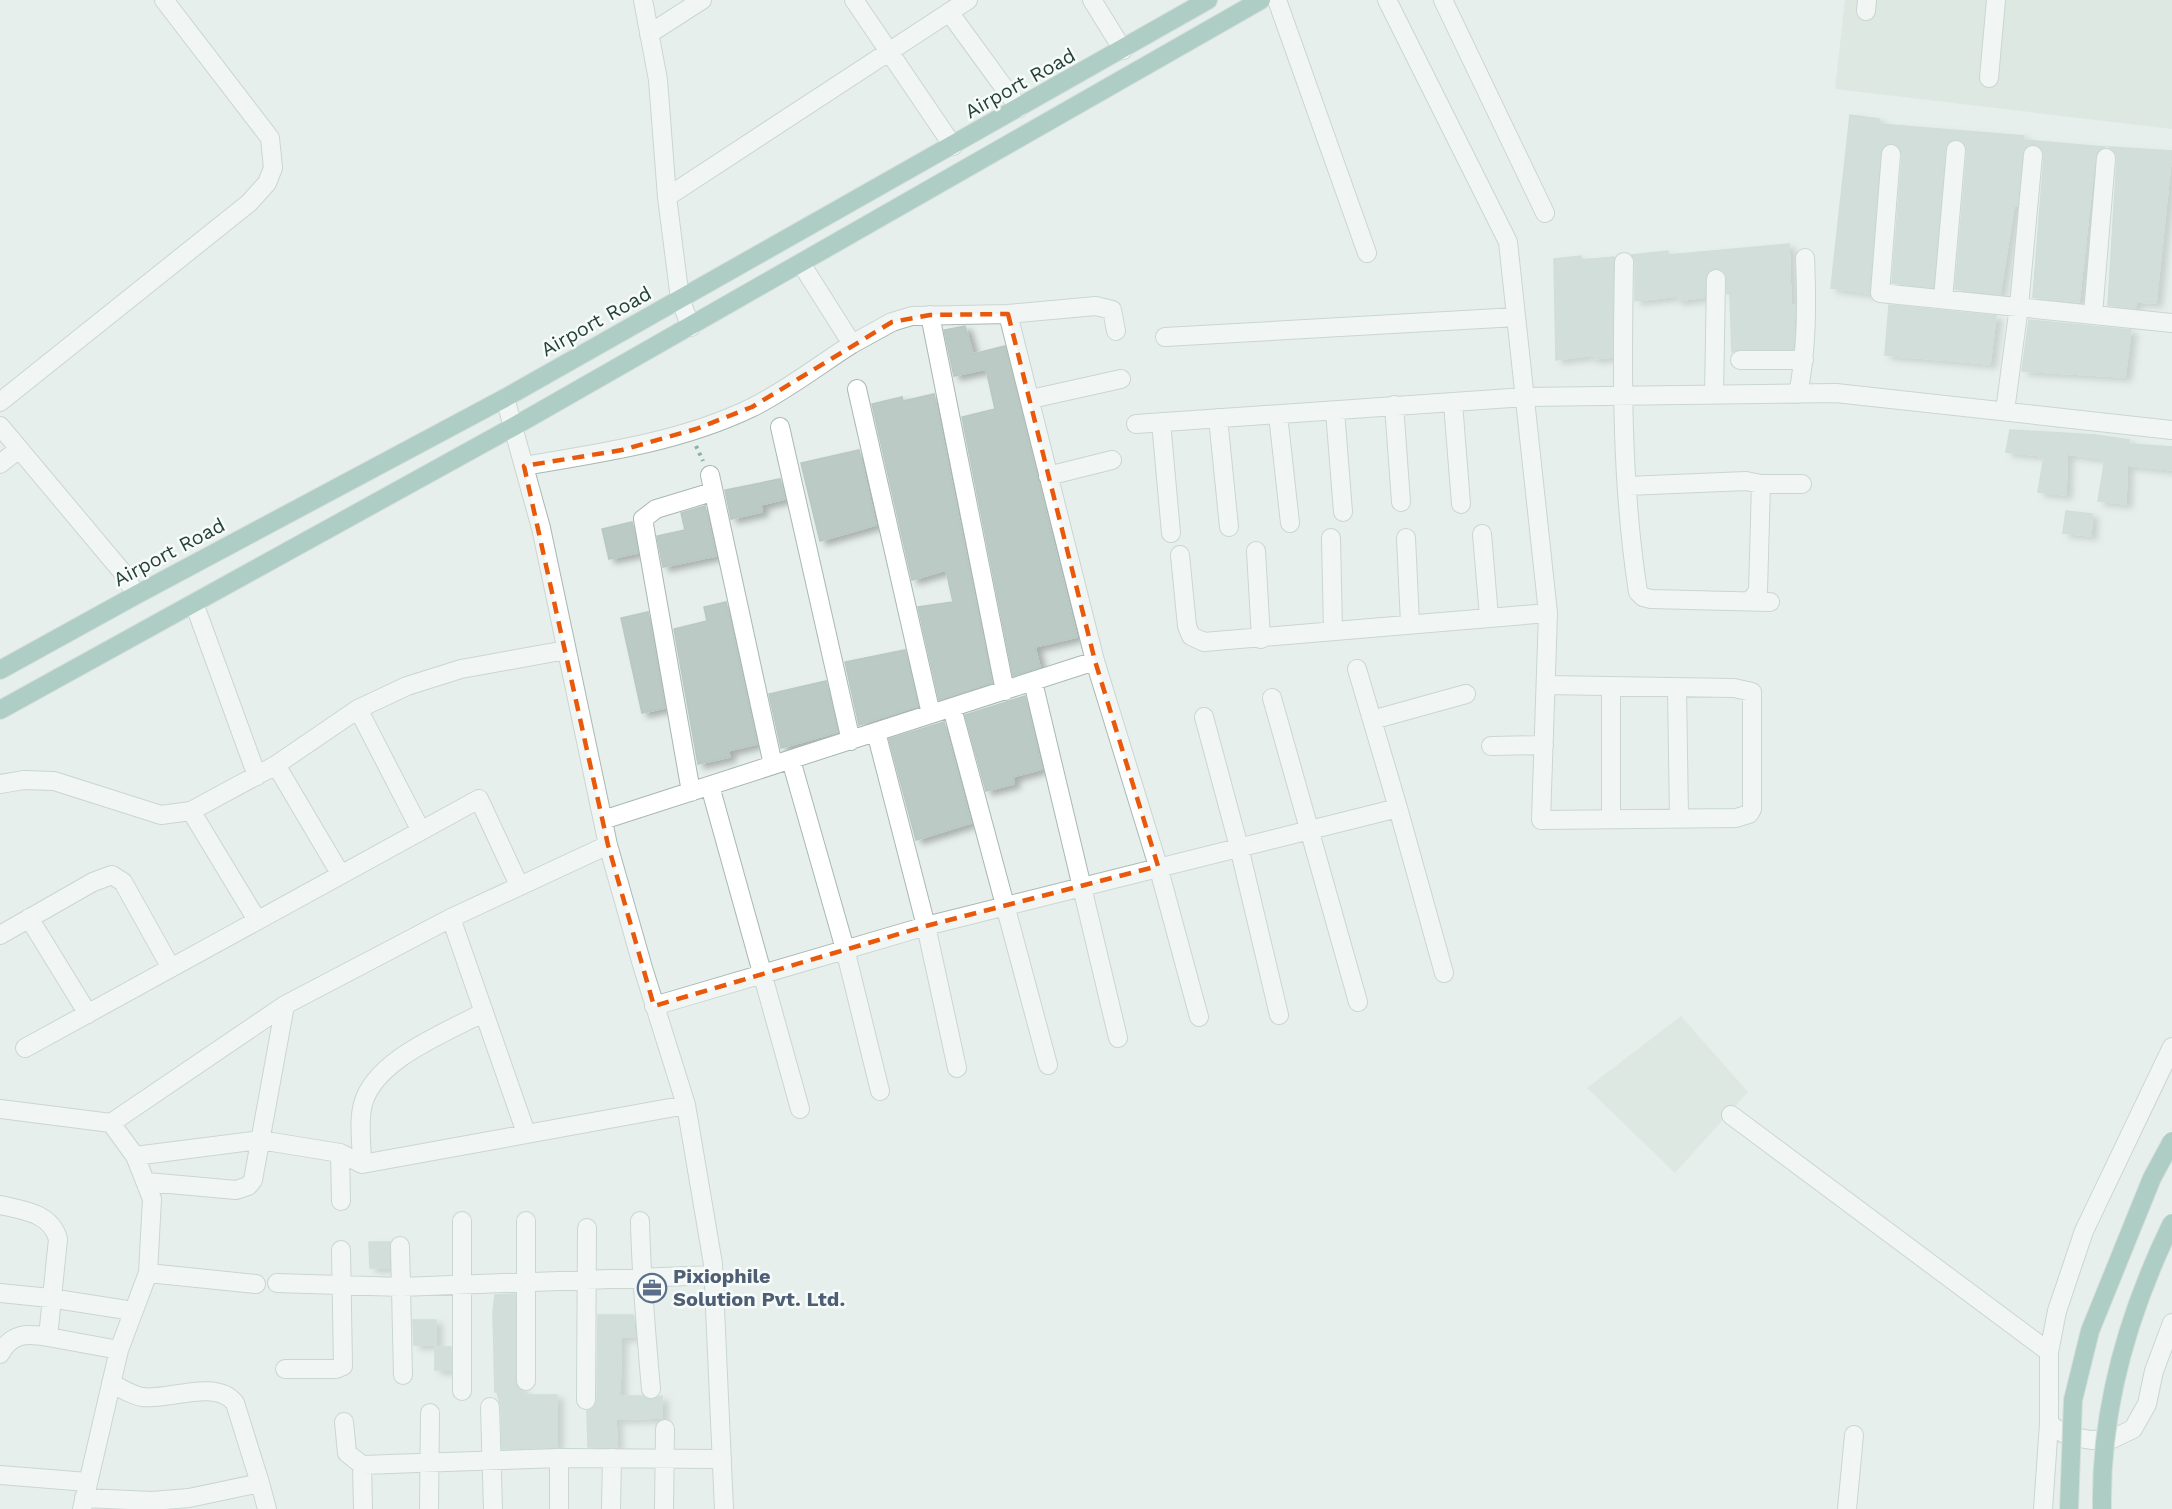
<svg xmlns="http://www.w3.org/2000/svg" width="2172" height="1509" font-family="'Work Sans',sans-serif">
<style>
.built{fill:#d4dfda}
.building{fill:#bbcac4;stroke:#b8c9c2;stroke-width:1.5;filter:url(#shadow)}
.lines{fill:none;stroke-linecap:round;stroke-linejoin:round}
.minor-casing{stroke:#a8b8b2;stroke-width:20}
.major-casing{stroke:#c2cac8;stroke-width:20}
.path{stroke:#86b3a5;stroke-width:4;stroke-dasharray:3 4.5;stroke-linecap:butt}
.minor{stroke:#fff;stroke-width:18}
.major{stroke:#6aa596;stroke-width:18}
.major-bridge-casing{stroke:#c2cac8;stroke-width:20;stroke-linecap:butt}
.major-bridge{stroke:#6aa596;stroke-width:18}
.marked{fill:none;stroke:#e8590c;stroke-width:4.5;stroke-dasharray:12 8;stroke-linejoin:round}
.labels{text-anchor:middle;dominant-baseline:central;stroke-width:5;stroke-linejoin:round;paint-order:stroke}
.street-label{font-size:20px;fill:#24423a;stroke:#f7fbf9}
.service-label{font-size:20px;font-weight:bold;fill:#4e5e75;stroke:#f7fbf9;text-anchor:start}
</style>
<defs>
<filter id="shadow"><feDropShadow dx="6" dy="4" stdDeviation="3" flood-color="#0004"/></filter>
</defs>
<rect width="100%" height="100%" fill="#e6efeb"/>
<path class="built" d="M1845,0H2172V129L1835,89Z
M1681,1016L1748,1092L1675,1173L1587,1088Z"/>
<path class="building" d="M1850,115L1879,119V124L2024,136L2023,140L2105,147L2097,151L2095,157L2079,302L2033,297L2044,156L2043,150L2035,144L2028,145L2022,153L2017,206H2014L2000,294L1955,289L1967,151L1963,141L1956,139L1947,143L1945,149L1933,287L1892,283L1902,155L1898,145L1891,143L1882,147L1880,153L1869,293L1831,288Z
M2109,147L2172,151L2156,303L2136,302L2135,308L2108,305L2117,159L2116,153Z
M1789,244L1791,306L1795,305L1793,349H1740L1732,352L1730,294H1727L1726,274L1721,269H1711L1706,274L1704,297L1677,301V296L1635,301V262L1632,255L1668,251V255Z
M1581,256V260L1614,257L1612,357L1592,359V355L1556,360L1554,259Z
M1889,305L1996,316L1990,364L1885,355Z
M2029,320L2131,330L2125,377L2022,371Z
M965,326L973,354L1005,346L1077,637L1035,647L1040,667L1013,676L962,417L995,409L986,369L954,376L944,330Z
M934,394L992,683L939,700L918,607L953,602L946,570L912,580L872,404L902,397L903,401Z
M2010,430L2095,435L2129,440V444L2172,447V470L2127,465L2126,504L2098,501L2105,459L2067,454L2066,495L2038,492L2044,456L2006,452Z
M859,450L876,525L820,541L801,463Z
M780,479L785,499L761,505L762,512L731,519L725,490Z
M705,506L716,556L663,567L657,536L685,530L681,513Z
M2066,511L2092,514L2091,536L2063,533Z
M632,522L638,553L609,559L602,529Z
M726,602L757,744L728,751L730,757L698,764L674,629L707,621L704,607Z
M648,612L665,708L642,713L621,618Z
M905,650L918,706L859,725L845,662Z
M826,681L838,732L781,748L769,694Z
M1025,696L1042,769L1013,777L1014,784L986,791L965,715Z
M944,722L971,823L916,840L889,739Z
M369,1242H390L389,1268H370Z
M515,1294L516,1386L524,1392V1395H557V1447L502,1449L501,1407L497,1392H495L493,1312L495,1295Z
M598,1315H633L635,1337H621L620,1396H642L651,1400L662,1396V1418L616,1419L617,1447H588L587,1411L595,1406L597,1400Z
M413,1320H436V1345H414Z
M435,1347H451V1370H435Z"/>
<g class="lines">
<g class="minor-casing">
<path id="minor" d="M643,0L658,80L667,197L680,299L691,327
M854,0L953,146
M1092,0L1123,50
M1277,0L1367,253
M1443,0L1545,213
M1866,11L1867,0
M949,12L1019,108
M649,34L702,0
M1989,78L1996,0
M1891,154L1880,293L2172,323
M667,197L968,0
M1624,262C1622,372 1621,483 1638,592L1643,597L1651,599L1770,602
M802,265L852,344L892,322L912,316L1008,314L1096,306L1112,310L1116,331
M1943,299L1956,150
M1008,314L1095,661L1158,866L1199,1017
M2093,314L2106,158
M930,315L1005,691
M1165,337L1516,317
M1740,360H1804
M857,389L931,714
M1798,394C1807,349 1807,304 1805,258
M1714,395L1716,279
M505,398L541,528L608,845L643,968L686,1105L713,1264L724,1509
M1031,399L1121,379
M0,402L249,203L267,183L273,168L270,138L164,0
M1453,403L1461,504
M1394,405L1401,502
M1335,411L1343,512
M2005,411L2019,306L2033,155
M1278,415L1290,523
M1218,418L1229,527
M1161,422L1171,533
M1136,424L1525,397L1836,393L2172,430
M0,426L124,574L136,595
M780,427L851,741
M0,464L19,449
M524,466C601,453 680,442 751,408C786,391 819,365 852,344
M710,475L773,765
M1048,476L1112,460
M1761,484H1802
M1627,486L1746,481L1761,484L1758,591L1751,600
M1482,534L1489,617
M1331,538L1333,631
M1406,538L1410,623
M1256,551L1261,639
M1180,555L1187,626L1191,636L1204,642L1548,613L1508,242L1387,0
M194,603L257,776
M1033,682L1118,1038
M1546,685L1734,688L1752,692V809L1749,814L1736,818L1541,820L1548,613
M1611,688V819
M1677,688L1679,818
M1272,698L1358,1002
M952,708L1048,1065
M358,709L421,831
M1204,717L1239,847L1279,1015
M1372,720L1466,694
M876,732L926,926L957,1068
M1491,746L1544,745
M791,760L845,949L880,1091
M276,765L341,875
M0,784L24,780L54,781L161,815L191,811L276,765L358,709L407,686L461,669L566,650
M710,786L800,1109
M691,792L643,519L656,509L712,492
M1398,808L1444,973
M191,811L257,920
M603,820L1095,661
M29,918L88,1014
M451,918L526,1133
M0,935L93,882L112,875L123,882L171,968
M654,1006L926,926L1398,808L1357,669
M25,1048L479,799L519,885
M0,1109L111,1123L135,1156L152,1199L148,1273L119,1350L82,1509
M1731,1115L2049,1352
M111,1123L285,1005
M340,1153L341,1201
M135,1156L260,1140L340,1153L362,1164L686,1105
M362,1164C362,1145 358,1122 363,1104C375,1059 446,1033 484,1012
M147,1182L236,1190L248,1186L253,1180L285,1005L451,918L608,845
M0,1205C23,1210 51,1213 58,1239L48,1337L119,1350
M462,1221V1391
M640,1221C641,1277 646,1333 651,1389
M400,1246L403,1375
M148,1273L256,1284
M277,1283L401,1287L714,1275
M0,1293L50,1298L133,1311
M0,1354C11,1333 27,1333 48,1337
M285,1369H336L343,1366L341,1250
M526,1381V1221
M111,1383C121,1388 131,1395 142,1397C169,1401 215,1378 235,1403L260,1483
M586,1400L587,1228
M490,1407L493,1509
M344,1422L347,1453L362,1465L559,1458L722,1459
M2049,1424L2068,1436L2091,1440L2112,1439L2133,1429L2147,1404L2154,1371L2172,1323
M559,1458V1509
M362,1465L363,1509
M0,1475L87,1482
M84,1498L152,1501L189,1498L260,1483L267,1509
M429,1509L430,1413
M611,1509L612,1458
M664,1509L665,1429
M1847,1509L1854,1435
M2043,1509L2049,1424V1352L2057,1311L2084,1231L2172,1047"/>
</g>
<g class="major-casing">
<path id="major" d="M0,670L136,595L505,398L1208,0
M0,710L513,427L1261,0"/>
</g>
<path class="path" d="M696,446L703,461"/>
<use href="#minor" class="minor"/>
<use href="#major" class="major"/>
<g class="major-bridge-casing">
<path id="major-bridge" d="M2069,1509L2073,1400L2090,1331L2152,1178L2172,1141
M2102,1509C2100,1410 2129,1311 2172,1223"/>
</g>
<use href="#major-bridge" class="major-bridge"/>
</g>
<path d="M0 0H2172V1509H0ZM1008,314L1095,661L1158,866L926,926L654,1006L608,845L524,466L622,450L696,429L752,407L892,322L930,315Z" fill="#e6efeb" fill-opacity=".55" fill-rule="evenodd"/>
<path class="marked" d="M1008,314L1095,661L1158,866L926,926L654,1006L608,845L524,466L622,450L696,429L752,407L892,322L930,315Z"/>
<defs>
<g id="office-ring" transform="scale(1.5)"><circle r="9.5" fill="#f7fbf9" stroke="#5c6f8a" stroke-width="1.5"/><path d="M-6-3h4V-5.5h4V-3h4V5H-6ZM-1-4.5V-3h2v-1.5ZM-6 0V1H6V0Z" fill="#5c6f8a"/></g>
</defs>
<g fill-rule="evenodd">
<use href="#office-ring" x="652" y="1288"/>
</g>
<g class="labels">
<g class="street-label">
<text transform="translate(1020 83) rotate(-29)">Airport Road</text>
<text transform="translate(596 321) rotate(-29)">Airport Road</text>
<text transform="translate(169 552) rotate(-28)">Airport Road</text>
</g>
<g class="service-label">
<text x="673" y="1276">Pixiophile<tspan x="673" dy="23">Solution Pvt. Ltd.</tspan></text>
</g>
</g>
</svg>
